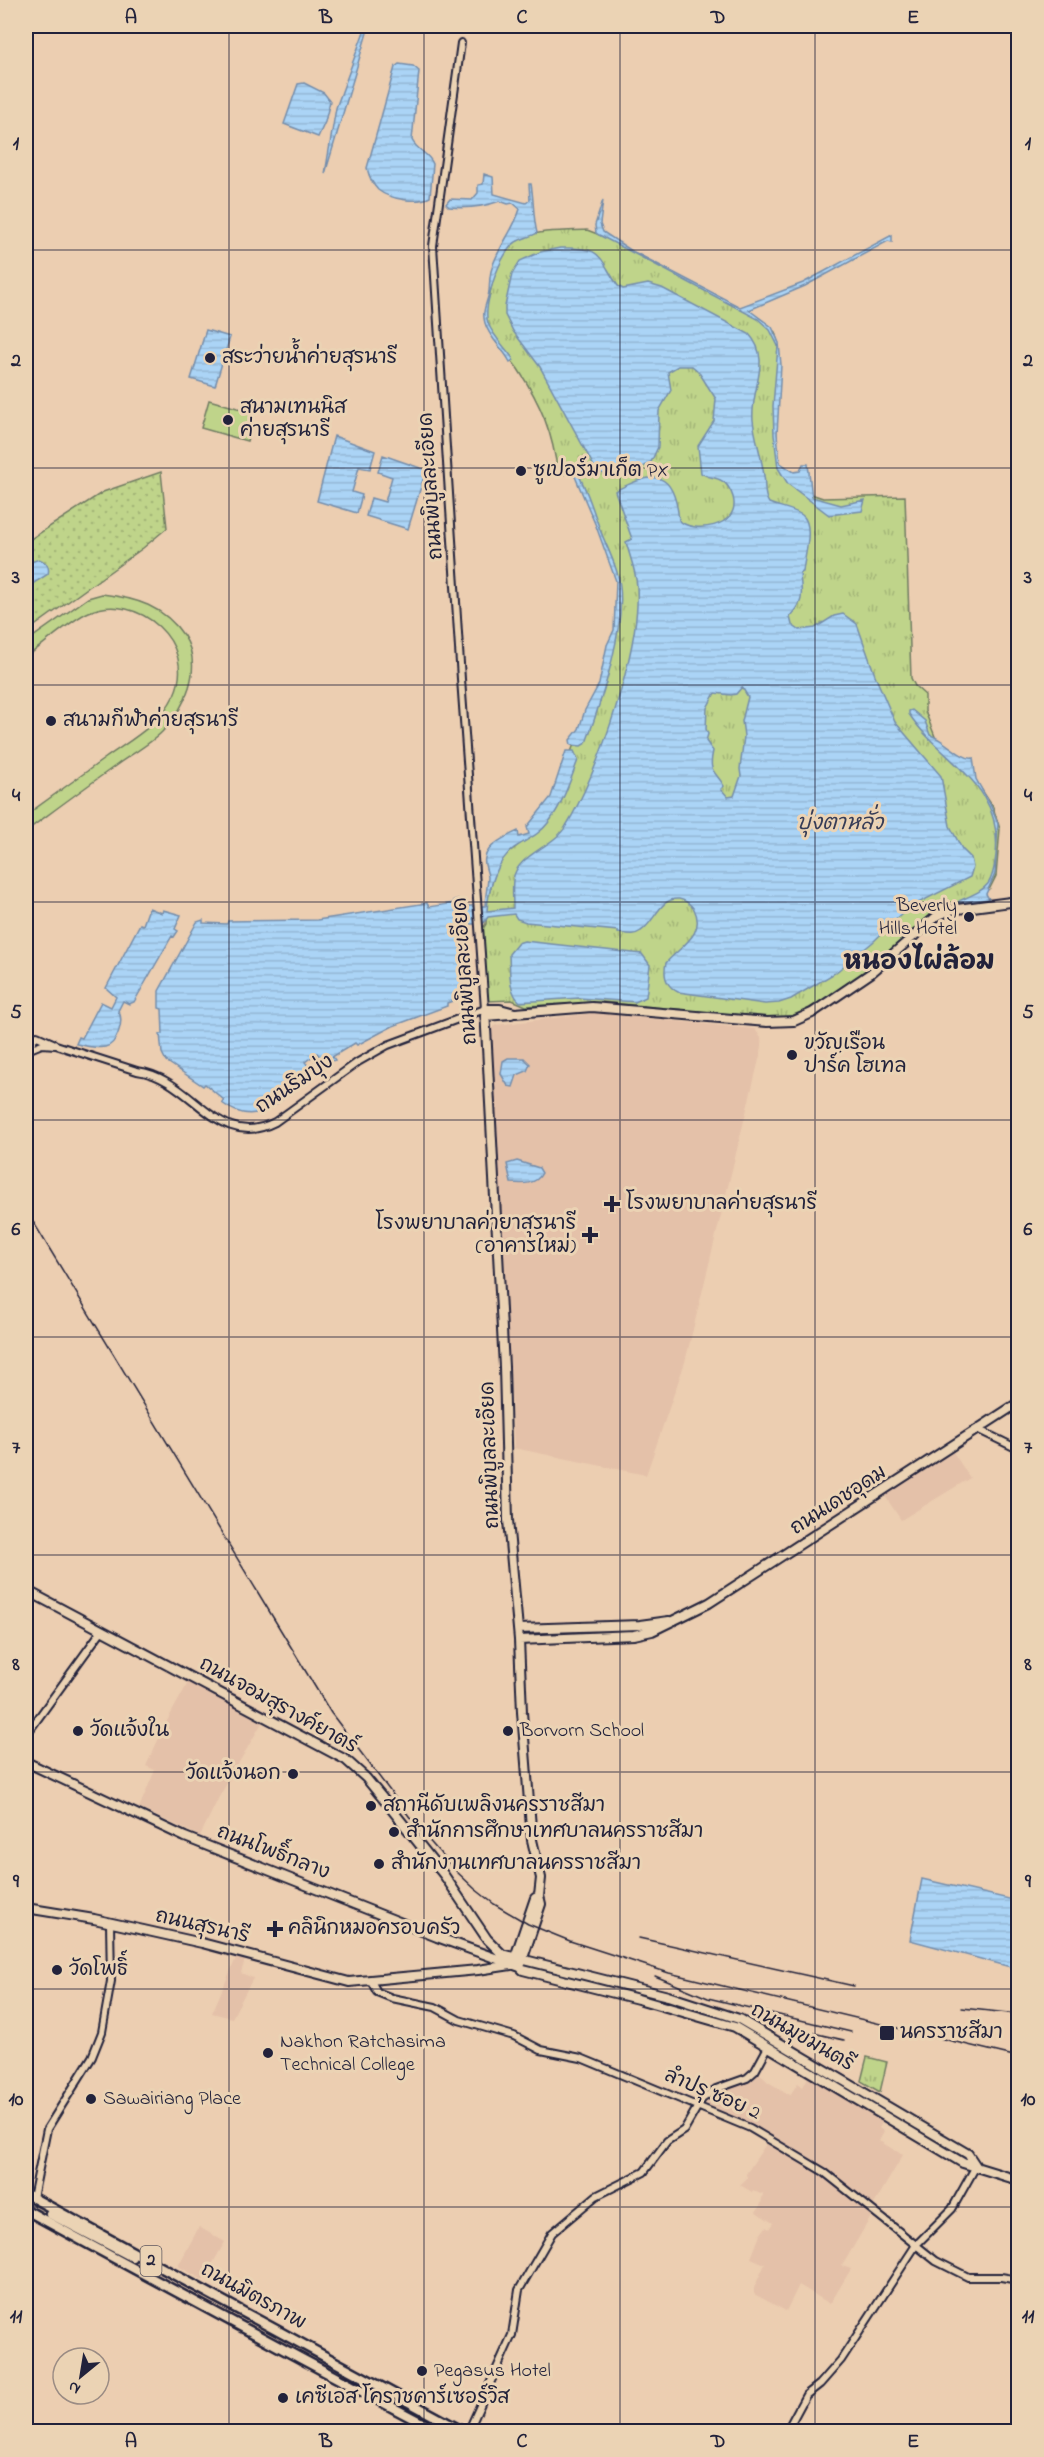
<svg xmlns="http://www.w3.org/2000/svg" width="1044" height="2457" font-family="'Indie Flower','Playpen Sans Thai',sans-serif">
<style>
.built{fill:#e4c1a9}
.grass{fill:url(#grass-dots);stroke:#707b62;stroke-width:1.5}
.park{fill:url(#park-tufts);stroke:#707b62;stroke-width:1.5}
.pitch{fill:#bfd48a;stroke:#707b62;stroke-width:1.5}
.water{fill:url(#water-rules);stroke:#748dab;stroke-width:1.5;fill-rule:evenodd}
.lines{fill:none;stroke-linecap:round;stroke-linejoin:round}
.highway-tunnel{stroke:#c4ac99;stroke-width:8;stroke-dasharray:8 4;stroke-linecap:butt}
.minor-casing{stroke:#22223b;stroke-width:10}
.major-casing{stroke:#22223b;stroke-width:12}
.highway-casing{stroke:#22223b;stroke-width:13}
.minor{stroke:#ebd3b4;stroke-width:6}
.major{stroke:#ebd3b4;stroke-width:8}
.highway{stroke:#ebd3b4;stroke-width:8}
.rail{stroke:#22223b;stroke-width:1.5}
.grid{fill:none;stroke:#22223b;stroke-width:1.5;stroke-opacity:0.55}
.poi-dot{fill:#22223b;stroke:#ebd3b4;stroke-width:2}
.labels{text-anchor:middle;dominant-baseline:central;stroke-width:6;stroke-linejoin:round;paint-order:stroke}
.shield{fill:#ebd3b4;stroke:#5e575f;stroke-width:1.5}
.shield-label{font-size:18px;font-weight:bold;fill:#22223b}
.poi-label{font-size:20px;fill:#22223b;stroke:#ebd3b4;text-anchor:start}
.street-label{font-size:20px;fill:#22223b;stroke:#ebd3b4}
.water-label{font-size:21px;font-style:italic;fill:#373d57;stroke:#ebd3b4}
.district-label{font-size:26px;font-weight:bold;fill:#22223b;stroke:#ebd3b4}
.neatline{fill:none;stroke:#22223b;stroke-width:2}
.grid-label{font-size:20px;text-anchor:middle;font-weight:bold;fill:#22223b}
</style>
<defs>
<pattern id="grass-dots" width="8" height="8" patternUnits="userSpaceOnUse" patternTransform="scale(1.5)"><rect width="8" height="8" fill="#bfd48a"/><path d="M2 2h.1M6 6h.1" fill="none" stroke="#a4b678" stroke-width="1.8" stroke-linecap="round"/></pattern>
<pattern id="park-tufts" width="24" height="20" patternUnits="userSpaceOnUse" patternTransform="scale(1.5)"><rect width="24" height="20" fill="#bfd48a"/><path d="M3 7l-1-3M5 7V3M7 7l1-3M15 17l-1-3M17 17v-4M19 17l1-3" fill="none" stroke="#a4b678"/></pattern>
<pattern id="water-rules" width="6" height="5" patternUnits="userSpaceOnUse" patternTransform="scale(1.5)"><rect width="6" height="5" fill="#abd4f6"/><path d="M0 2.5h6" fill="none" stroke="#93b6d4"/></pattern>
</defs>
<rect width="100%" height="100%" fill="#ecceb1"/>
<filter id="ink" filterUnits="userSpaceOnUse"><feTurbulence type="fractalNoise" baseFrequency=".0167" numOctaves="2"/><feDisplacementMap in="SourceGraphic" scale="12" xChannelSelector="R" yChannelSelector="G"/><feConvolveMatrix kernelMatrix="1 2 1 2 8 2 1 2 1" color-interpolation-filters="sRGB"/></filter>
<g filter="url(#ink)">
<path class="built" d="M594,1013L755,1029L761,1038L762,1047L685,1362L646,1475L514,1448L491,1029L496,1025Z
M953,1452L970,1478L901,1520L885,1496Z
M189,1681L263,1721L219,1797L200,1836L139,1808L155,1770L146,1766L167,1721Z
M237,1956L245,1959L241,1973L253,1978L232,2018L212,2013Z
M758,2072L768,2082L790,2095L798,2083L803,2087L809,2075L884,2119L879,2128L884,2132L879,2141L903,2155L873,2206L817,2163L752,2124L700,2106L713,2094L750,2079Z
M768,2141L846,2192L872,2215L842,2266L851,2269L830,2304L799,2285L786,2311L754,2294V2288L765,2264L751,2258L760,2235L766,2227L769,2229L773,2223L756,2212L761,2204L763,2193L760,2194L753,2190L752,2192L740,2185L747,2178L746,2174Z
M199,2227L225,2242L203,2280L178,2266Z"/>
<path class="grass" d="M161,472L167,528L143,548L26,632V542L103,492Z"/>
<path class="park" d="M587,230L605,237L756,317L775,332L779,347L775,399L778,461L799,490L823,498L905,496L911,678L915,686L925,695V711L936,739L978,784L993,807L1000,829L996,876L990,888L981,895L942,908L933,913C897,944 824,1013 778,1019L602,1002L526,1006L512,1000L488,1001L482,930L486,924L487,901L496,868L504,856L545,824L574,744L583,743C595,703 624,625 618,586C612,552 588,505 575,473L558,475C553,433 541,404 518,369C508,355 492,341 487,324C482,310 489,301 491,288C504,226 533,233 587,230Z
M867,2057L887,2062L880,2092L861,2081Z"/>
<path class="pitch" d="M209,400L255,413L247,441L201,428Z
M102,594C136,598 164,606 184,636C204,667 185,709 162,732C150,744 132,754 118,764C87,786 56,809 26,831V813L33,810C57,793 80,776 104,759C130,740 160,725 174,695C198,644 138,591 89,612C72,619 42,646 26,657V642L88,598Z"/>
<path class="water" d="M366,26H369L325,174L336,108Z
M399,64L413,66L419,71L412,140C417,151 429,153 433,164L430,197C417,204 389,199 378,190C372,184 369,176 367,168L395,67Z
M304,83L324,93L330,101L325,122L318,137L284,124L298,84Z
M484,174L493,177L494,194L526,203L530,200L529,184H531C534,201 533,218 537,233C531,237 522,238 516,242C500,252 482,306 488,323C493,336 504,346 512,357L513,360L510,362C503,348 489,338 485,323C481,310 488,302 489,291C490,283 489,276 492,268C498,247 514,230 520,209L513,203L508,204L500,201C483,207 468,209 449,207L446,204L450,199L472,200L478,193V185L483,184Z
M603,200L600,224L603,232L632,251L740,307L803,283L892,235V242L888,241L805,286L749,310L772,327L779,343L781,365L777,434L780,463L794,472L800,471L803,464H808L812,497L841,505L865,500L862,511L829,515L788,484L778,468L774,435L773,406L778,346L770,330L758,319L599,235L596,233L595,225Z
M560,248C603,247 597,254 618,286L623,289L648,284L662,288L749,334C773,360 750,389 753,420C755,439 762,457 764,476C766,486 763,495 769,503C779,507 793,509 802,515C815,525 804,557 803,572L800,573C801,593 806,600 790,617L792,625L799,630L815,628L834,616L843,614L857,624L876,678L895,722L941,776L950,826L962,849L971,858L973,867L970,877L908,908L873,942L835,973L791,999L779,1003L765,1004L678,992C666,986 663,976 666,963C679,947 707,934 694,909C690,904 685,900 679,899C660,897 655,922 641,931C634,936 627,934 618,933V931L526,922L517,919L514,914L488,917L483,924H468L464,931L468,994L465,1000L459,1003L458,999L447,1003V1006L393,1026L357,1045L355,1043L319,1065L316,1062L321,1058L317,1053L305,1062L309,1067L314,1063L318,1068L333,1057L335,1060L331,1061L307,1078L305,1082C277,1102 256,1129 222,1103L224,1100L205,1084L203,1086L166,1061L162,1053L160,1034H163L162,1009L159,1008V991L197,922L203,920V923L227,924L228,921L317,920L427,903L429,907L454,903V900L458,899L462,906H485C485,897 488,884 488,877C488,871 483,865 485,858C487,845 507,836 518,831L519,837L529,834L527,827L551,797L566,751H574L578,760C570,781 562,806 548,823C539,835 526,840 514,848C497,860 488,890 487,911L513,908C513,899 512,889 513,880C516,855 554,847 566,826C598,775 641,647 637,587C636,571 630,557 626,542L632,539L615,491C655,470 674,470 679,520C691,534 742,528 733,497C731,491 728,484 722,481C716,477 707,478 701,473L698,446L714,421L716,399L698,371L692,366H678L668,372L671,390L659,411L658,447L651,462C635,473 614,482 596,470L540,367L513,331L505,315V306L512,274L520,261L540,252ZM742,687L748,697L742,721L744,736L740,769L741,776L734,796L728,797L721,789L724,786C715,770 708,773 713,751L706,741L708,734L706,729L707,708L715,693L731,695L736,694Z
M206,330L230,337L215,386L191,379Z
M334,436L375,451L370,469L359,467L352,492L362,495L357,513L317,501Z
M383,455L426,470L408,529L366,516L371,498L385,502L392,477L378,472Z
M572,463C584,482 592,506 599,527C606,546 618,567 620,587C625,630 601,702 586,743L581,746L571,745L570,740L579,729L585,710L599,684L607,645L614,630L616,581L596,526L571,467L570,464Z
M39,559C47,562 50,567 48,574L29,586L32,598L26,607V564Z
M912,710L925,721L930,735C943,738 963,761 973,758L976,779L991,806L998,824L995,874L986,894L989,899L959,903V901C987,888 992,888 996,855C1003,781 943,765 909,714V711Z
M149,908L162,913L163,910L181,915L175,929L178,931L174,937L172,936L134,1002L129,1004L123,1001L118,1011C125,1020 117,1045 105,1047C96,1049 84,1045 76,1044L79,1037L82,1038L101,1002L111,1007L116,997L106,988L140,924L143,925Z
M524,941L642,954L650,965L646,997L635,1002L579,998L520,1002C508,992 510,969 509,954L518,943Z
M508,1058H524L530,1064L527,1071L517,1075L513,1087L508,1086L501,1074L503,1061Z
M517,1161L539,1168L542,1173C536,1185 523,1184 511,1183L507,1164Z
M922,1879L1018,1901V1969L910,1940Z"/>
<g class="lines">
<path class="highway-tunnel" d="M26,2200L50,2214"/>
<g class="minor-casing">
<path id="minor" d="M30,1049L42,1044L56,1045L137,1071C193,1078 217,1152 275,1122L358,1062L388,1045L485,1009L461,679L433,246L461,43
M26,1058L33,1039L37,1036L53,1043
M979,1430L1018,1449
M26,1735L102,1630
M371,1981L377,1992L392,1998L435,2007L459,2020L514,2036L541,2050L581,2058L750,2128L824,2172L936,2261L968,2277H1001L1018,2280
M33,2198L47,2129L92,2057L102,2032L111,1981L110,1923
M468,2432L512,2335L519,2290L552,2233L596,2196L644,2172L667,2141L684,2130L702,2099L716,2089L747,2078L755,2071L768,2047
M786,2432L806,2395L820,2384L841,2360L916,2245L952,2209L976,2166"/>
</g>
<g class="major-casing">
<path id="major" d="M485,1016L511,1014
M26,1590L346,1760L366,1778L389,1806L444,1875L487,1939L509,1961
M518,1629L640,1625L669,1621
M519,1640L634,1635L652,1631L709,1603L1018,1403
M26,1762L185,1837L437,1937L520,1967L523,1970L638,1999L735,2027L963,2163L1018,2180
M26,1908L94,1919L202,1943L349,1982L478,1970L511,1965
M505,1955L668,1996L739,2019L968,2154L976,2166
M513,1963L535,1898L539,1896
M520,1967L541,1904L539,1896L541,1878L532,1840L522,1712L519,1640L508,1520L504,1367L485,1009H500L515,1013L592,1007L767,1022L794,1021L812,1013L871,973L937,916L950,910L1018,901"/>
</g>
<g class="highway-casing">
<path id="highway" d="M26,2194L464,2432
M26,2210C164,2285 300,2359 439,2432
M50,2214L132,2257"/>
</g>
<use href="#minor" class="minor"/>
<use href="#major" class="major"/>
<use href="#highway" class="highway"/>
<path class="rail" d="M26,1210L331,1713L418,1828L456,1871L475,1889L494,1904L528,1924L570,1941L669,1973L1018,2057
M639,1938L854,1986
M655,1976L708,1998L851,2032
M962,2008L1018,2014
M770,2019L791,2028L844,2040"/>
</g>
</g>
<path class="grid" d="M229,26V2432M424,26V2432M620,26V2432M815,26V2432M26,250H1018M26,468H1018M26,685H1018M26,902H1018M26,1120H1018M26,1337H1018M26,1555H1018M26,1772H1018M26,1989H1018M26,2207H1018"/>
<g class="poi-dot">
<circle cx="210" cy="358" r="6"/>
<circle cx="228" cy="420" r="6"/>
<circle cx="521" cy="471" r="6"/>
<circle cx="51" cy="721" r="6"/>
<circle cx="969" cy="917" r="6"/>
<circle cx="792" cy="1055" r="6"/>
<path d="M609 1195h6v6h6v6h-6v6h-6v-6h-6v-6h6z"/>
<path d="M587 1226h6v6h6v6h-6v6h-6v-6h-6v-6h6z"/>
<circle cx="78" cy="1731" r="6"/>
<circle cx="508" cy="1731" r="6"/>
<circle cx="293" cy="1774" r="6"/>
<circle cx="371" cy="1806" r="6"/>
<circle cx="394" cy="1832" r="6"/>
<circle cx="379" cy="1864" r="6"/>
<path d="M272 1920h6v6h6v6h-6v6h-6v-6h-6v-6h6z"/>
<circle cx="57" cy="1970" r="6"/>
<rect x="879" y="2025" width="16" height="16" rx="3"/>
<circle cx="268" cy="2053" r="6"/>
<circle cx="91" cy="2099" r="6"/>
<circle cx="422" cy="2371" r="6"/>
<circle cx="283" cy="2398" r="6"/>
</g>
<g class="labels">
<rect class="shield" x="140.5" y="2246" width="21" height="30" rx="4.5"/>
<g class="shield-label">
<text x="151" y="2261">2</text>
</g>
<g class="poi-label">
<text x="222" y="358">สระว่ายนํ้าค่ายสุรนารี</text>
<text x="240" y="408">สนามเทนนิส<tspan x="240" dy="23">ค่ายสุรนารี</tspan></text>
<text x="533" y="471">ซูเปอร์มาเก็ต PX</text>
<text x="63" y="721">สนามกีฬาค่ายสุรนารี</text>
<text x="957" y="906" text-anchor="end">Beverly<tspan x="957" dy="23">Hills Hotel</tspan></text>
<text x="804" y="1044">ขวัญเรือน<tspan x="804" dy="23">ปาร์ค โฮเทล</tspan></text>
<text x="626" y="1204">โรงพยาบาลค่ายสุรนารี</text>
<text x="576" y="1224" text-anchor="end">โรงพยาบาลค่ายาสุรนารี<tspan x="576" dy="23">(อาคารใหม่)</tspan></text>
<text x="90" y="1731">วัดแจ้งใน</text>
<text x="520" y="1731">Borvorn School</text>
<text x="281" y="1774" text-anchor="end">วัดแจ้งนอก</text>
<text x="383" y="1806">สถานีดับเพลิงนครราชสีมา</text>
<text x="406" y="1832">สำนักการศึกษาเทศบาลนครราชสีมา</text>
<text x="391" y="1864">สำนักงานเทศบาลนครราชสีมา</text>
<text x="288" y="1929">คลินิกหมอครอบครัว</text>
<text x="69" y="1970">วัดโพธิ์</text>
<text x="900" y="2033">นครราชสีมา</text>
<text x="280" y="2042">Nakhon Ratchasima<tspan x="280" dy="23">Technical College</tspan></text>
<text x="103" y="2099">Sawairiang Place</text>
<text x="434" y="2371">Pegasus Hotel</text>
<text x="295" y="2398">เคซีเอส โคราชคาร์เซอร์วิส</text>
</g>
<g class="street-label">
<text transform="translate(432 486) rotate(-94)">ถนนพิบูลละเอียด</text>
<text transform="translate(466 971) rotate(-94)">ถนนพิบูลละเอียด</text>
<text transform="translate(295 1085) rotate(-34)">ถนนริมบุ่ง</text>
<text transform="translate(491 1455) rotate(-92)">ถนนพิบูลละเอียด</text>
<text transform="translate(839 1501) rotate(-33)">ถนนเดชอุดม</text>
<text transform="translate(278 1706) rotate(29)">ถนนจอมสุรางค์ยาตร์</text>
<text transform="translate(273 1853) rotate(21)">ถนนโพธิ์กลาง</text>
<text transform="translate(202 1927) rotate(13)">ถนนสุรนารี</text>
<text transform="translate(802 2038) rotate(30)">ถนนมุขมนตรี</text>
<text transform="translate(712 2095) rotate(23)">ลำปรุ ซอย 2</text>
<text transform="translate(253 2297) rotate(29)">ถนนมิตรภาพ</text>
</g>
<g class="water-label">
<text x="840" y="824">บุ่งตาหลั่ว</text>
</g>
<g class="district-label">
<text x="919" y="963">หนองไผ่ล้อม</text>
</g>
</g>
<rect width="1044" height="2457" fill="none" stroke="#ebd3b4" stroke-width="66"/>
<g transform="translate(81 2376) rotate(210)"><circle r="28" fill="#ebd3b4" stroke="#9b8c84" stroke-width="1.5"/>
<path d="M0-4.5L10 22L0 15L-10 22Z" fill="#22223b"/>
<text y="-9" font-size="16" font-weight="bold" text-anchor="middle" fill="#22223b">N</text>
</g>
<rect x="33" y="33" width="978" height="2391" class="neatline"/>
<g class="grid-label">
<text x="131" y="23">A</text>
<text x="326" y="23">B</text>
<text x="522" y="23">C</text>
<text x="718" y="23">D</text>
<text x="913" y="23">E</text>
<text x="16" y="149">1</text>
<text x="1028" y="149">1</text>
<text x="16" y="366">2</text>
<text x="1028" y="366">2</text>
<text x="16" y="583">3</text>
<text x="1028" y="583">3</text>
<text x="16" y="801">4</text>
<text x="1028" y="801">4</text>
<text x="16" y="1018">5</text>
<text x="1028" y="1018">5</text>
<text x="16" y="1235">6</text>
<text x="1028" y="1235">6</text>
<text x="16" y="1453">7</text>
<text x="1028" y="1453">7</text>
<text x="16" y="1670">8</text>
<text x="1028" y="1670">8</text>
<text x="16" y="1887">9</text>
<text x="1028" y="1887">9</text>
<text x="16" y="2105">10</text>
<text x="1028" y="2105">10</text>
<text x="16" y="2322">11</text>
<text x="1028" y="2322">11</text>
<text x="131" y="2447">A</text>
<text x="326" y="2447">B</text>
<text x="522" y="2447">C</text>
<text x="718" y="2447">D</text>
<text x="913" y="2447">E</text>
</g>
</svg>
